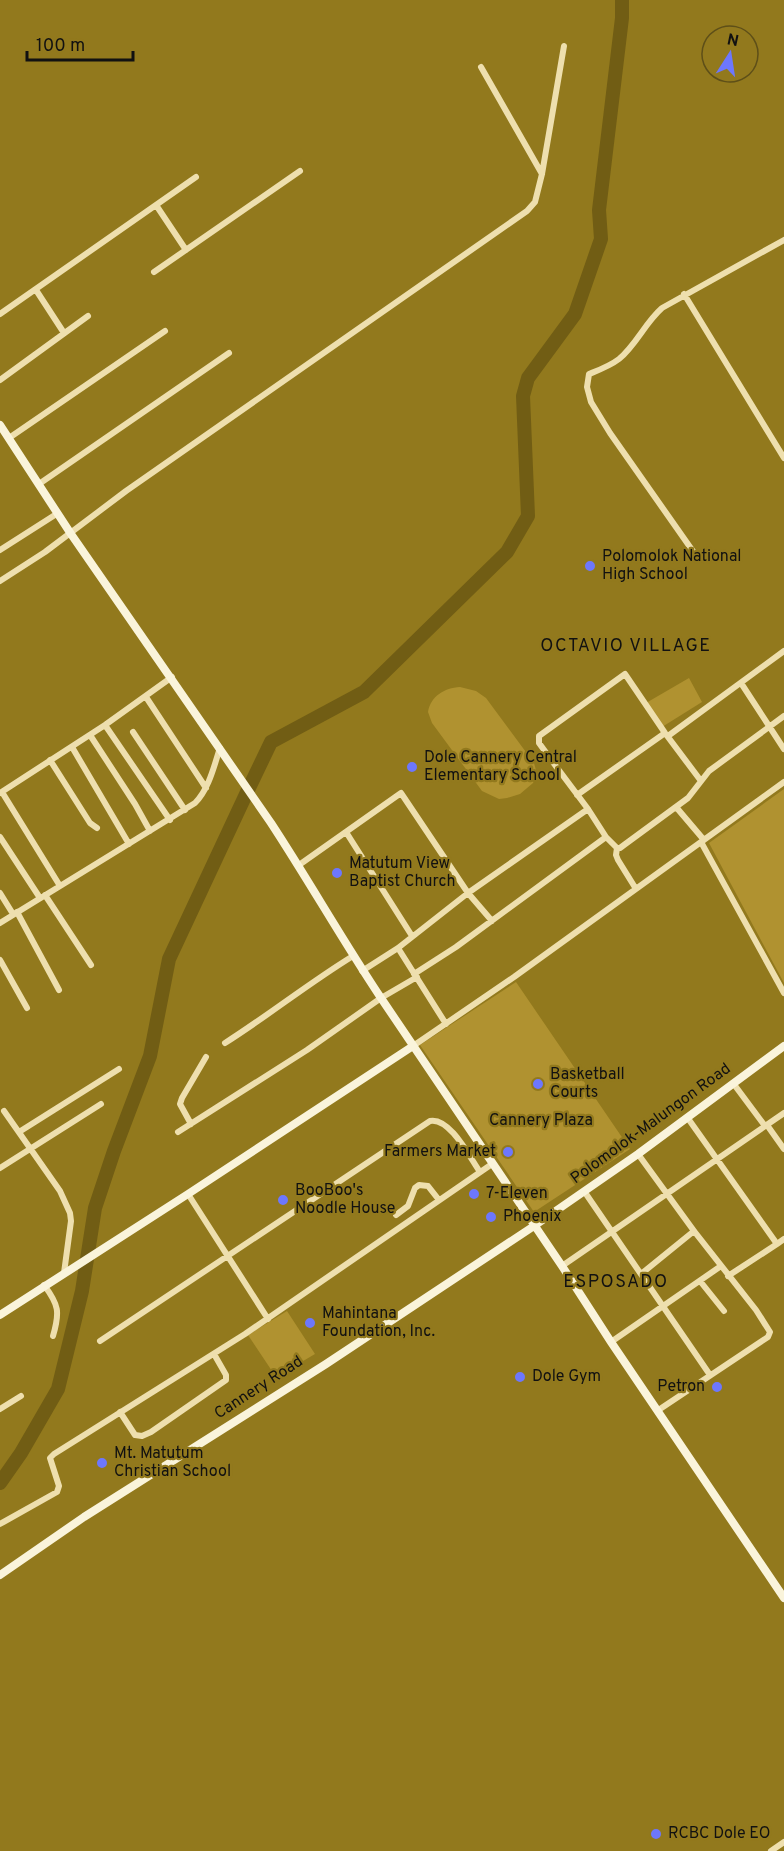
<svg xmlns="http://www.w3.org/2000/svg" width="784" height="1851" font-family="Overpass,sans-serif">
<style>
.green{fill:#b09230}
.lines{fill:none;stroke-linecap:round;stroke-linejoin:round}
.river{stroke:#715d14;stroke-width:14}
.street{stroke:#eedfae;stroke-width:6}
.secondary{stroke:#faf4db;stroke-width:8}
.poi-dot{fill:#6d77fd;stroke:#92791d;stroke-width:2}
.labels{text-anchor:middle;dominant-baseline:central;stroke-width:4.5;stroke-linejoin:round;paint-order:stroke}
.poi-label{font-size:16px;fill:#111;stroke:#92791d;text-anchor:start}
.park-label{font-size:16px;fill:#111;stroke:#92791d}
.street-label{font-size:16px;fill:#111;stroke:#92791d}
.neighbourhood-label{font-size:18px;letter-spacing:1.5px;fill:#111;stroke:#92791d}
</style>
<rect width="100%" height="100%" fill="#92791d"/>
<path class="green" d="M689,678L702,702L662,727L646,703Z
M460,687L476,691L486,698L534,763L537,774L533,783L520,794L507,798L499,799L482,791L432,723L428,712C431,696 444,688 460,687Z
M784,789V983L709,843Z
M516,982L630,1149L534,1212L420,1045Z
M287,1311L315,1354L276,1377L248,1335Z"/>
<g class="lines">
<path class="river" d="M0,1483L21,1453L58,1389L82,1291L95,1208L114,1151L150,1056L169,959L248,790L271,742L364,692L507,552L528,516L523,396L528,378L575,314L601,239L599,210L622,18V0"/>
<path class="street" d="M481,67L542,174
M156,205L186,250
M154,272L300,171
M36,290L64,333
M684,294L784,458
M0,314L196,177
M0,380L88,316
M9,438L165,331
M39,484L229,353
M0,550L58,513
M697,557L610,433L591,402L587,387L589,374C599,370 610,366 619,359C636,345 645,323 662,308L784,240
M0,581L45,552L126,491L527,211L535,202L542,174L564,46
M741,683L784,749
M146,697L206,788
M105,725L170,820
M133,732L185,810
M90,735L135,804L150,831
M668,736L784,651
M72,747L129,844
M50,760L90,823L97,828
M2,792L60,886
M0,793L105,725L172,677
M577,795L665,733
M676,807L704,840
M346,832L412,936
M0,837L40,898
M701,842L784,993
M617,848H620L624,845L688,798L709,771L784,716
M299,865L401,793L468,893L492,921
M636,889L618,860L616,855L617,848L606,837L588,809L555,765L539,743V736L625,674L665,733L701,781
M0,893L13,914
M45,895L91,965
M17,912L59,990
M0,923L195,803C209,789 214,766 220,748
M398,948L446,1024
M0,960L27,1008
M362,971L398,948L468,893L588,809
M414,974L456,947L606,837
M225,1043C269,1015 309,983 353,956
M413,1046L514,977L784,782
M733,1083L765,1126
M4,1111L60,1191L70,1213L71,1221L64,1273
M687,1117L777,1244L784,1239
M191,1124L180,1104L182,1098L206,1057
M767,1125L784,1149
M19,1132L119,1069
M178,1132L307,1050L381,998L417,977
M638,1154L694,1231L756,1310L770,1332L768,1337L657,1411
M0,1168L101,1104
M584,1191L710,1375
M188,1194L268,1319
M396,1215L408,1206L415,1188L419,1185L428,1186L439,1200
M562,1266L784,1113
M641,1274L694,1231
M728,1276L777,1244
M700,1281L724,1311
M44,1285C59,1305 60,1312 53,1336
M100,1341L430,1121C450,1117 470,1158 480,1172
M611,1342L721,1266
M0,1409L21,1396
M120,1412L135,1435L142,1436L151,1432L226,1380V1375L214,1354
M0,1524L57,1492L59,1486L50,1458L54,1454L245,1334L492,1164
M771,1851L784,1842"/>
<path class="secondary" d="M0,425L71,534L271,823C309,881 343,941 381,998L562,1266L611,1342L784,1598
M0,1315L188,1194L413,1046
M0,1575L84,1517L326,1364L534,1226L638,1154L784,1046"/>
</g>
<g class="poi-dot">
<circle cx="590" cy="566" r="6"/>
<circle cx="412" cy="767" r="6"/>
<circle cx="337" cy="873" r="6"/>
<circle cx="538" cy="1084" r="6"/>
<circle cx="508" cy="1152" r="6"/>
<circle cx="474" cy="1194" r="6"/>
<circle cx="283" cy="1200" r="6"/>
<circle cx="491" cy="1217" r="6"/>
<circle cx="310" cy="1323" r="6"/>
<circle cx="520" cy="1377" r="6"/>
<circle cx="717" cy="1387" r="6"/>
<circle cx="102" cy="1463" r="6"/>
<circle cx="656" cy="1834" r="6"/>
</g>
<g class="labels">
<g class="poi-label">
<text x="602" y="557">Polomolok National<tspan x="602" dy="18">High School</tspan></text>
<text x="424" y="758">Dole Cannery Central<tspan x="424" dy="18">Elementary School</tspan></text>
<text x="349" y="864">Matutum View<tspan x="349" dy="18">Baptist Church</tspan></text>
<text x="550" y="1075">Basketball<tspan x="550" dy="18">Courts</tspan></text>
<text x="496" y="1152" text-anchor="end">Farmers Market</text>
<text x="295" y="1191">BooBoo's<tspan x="295" dy="18">Noodle House</tspan></text>
<text x="486" y="1194">7-Eleven</text>
<text x="503" y="1217">Phoenix</text>
<text x="322" y="1314">Mahintana<tspan x="322" dy="18">Foundation, Inc.</tspan></text>
<text x="532" y="1377">Dole Gym</text>
<text x="705" y="1387" text-anchor="end">Petron</text>
<text x="114" y="1454">Mt. Matutum<tspan x="114" dy="18">Christian School</tspan></text>
<text x="668" y="1834">RCBC Dole EO</text>
</g>
<g class="park-label">
<text x="541" y="1121">Cannery Plaza</text>
</g>
<g class="street-label">
<text transform="translate(651 1124) rotate(-36)">Polomolok-Malungon Road</text>
<text transform="translate(259 1388) rotate(-33)">Cannery Road</text>
</g>
<g class="neighbourhood-label">
<text x="626" y="646">OCTAVIO VILLAGE</text>
<text x="616" y="1282">ESPOSADO</text>
</g>
</g>
<g transform="translate(730 54) rotate(12)"><circle r="28" fill="#92791d" stroke="#5e4f18" stroke-width="1.5"/>
<path d="M0-4.5L10 22L0 15L-10 22Z" fill="#6d77fd"/>
<text y="-9" font-size="16" font-weight="bold" text-anchor="middle" fill="#111111">N</text>
</g>
<path d="M27 51v9h106v-9" fill="none" stroke="#111111" stroke-width="3"/>
<text x="36" y="51" font-size="18" fill="#111111" stroke="#92791d" stroke-width="4.5" paint-order="stroke">100 m</text>
</svg>
